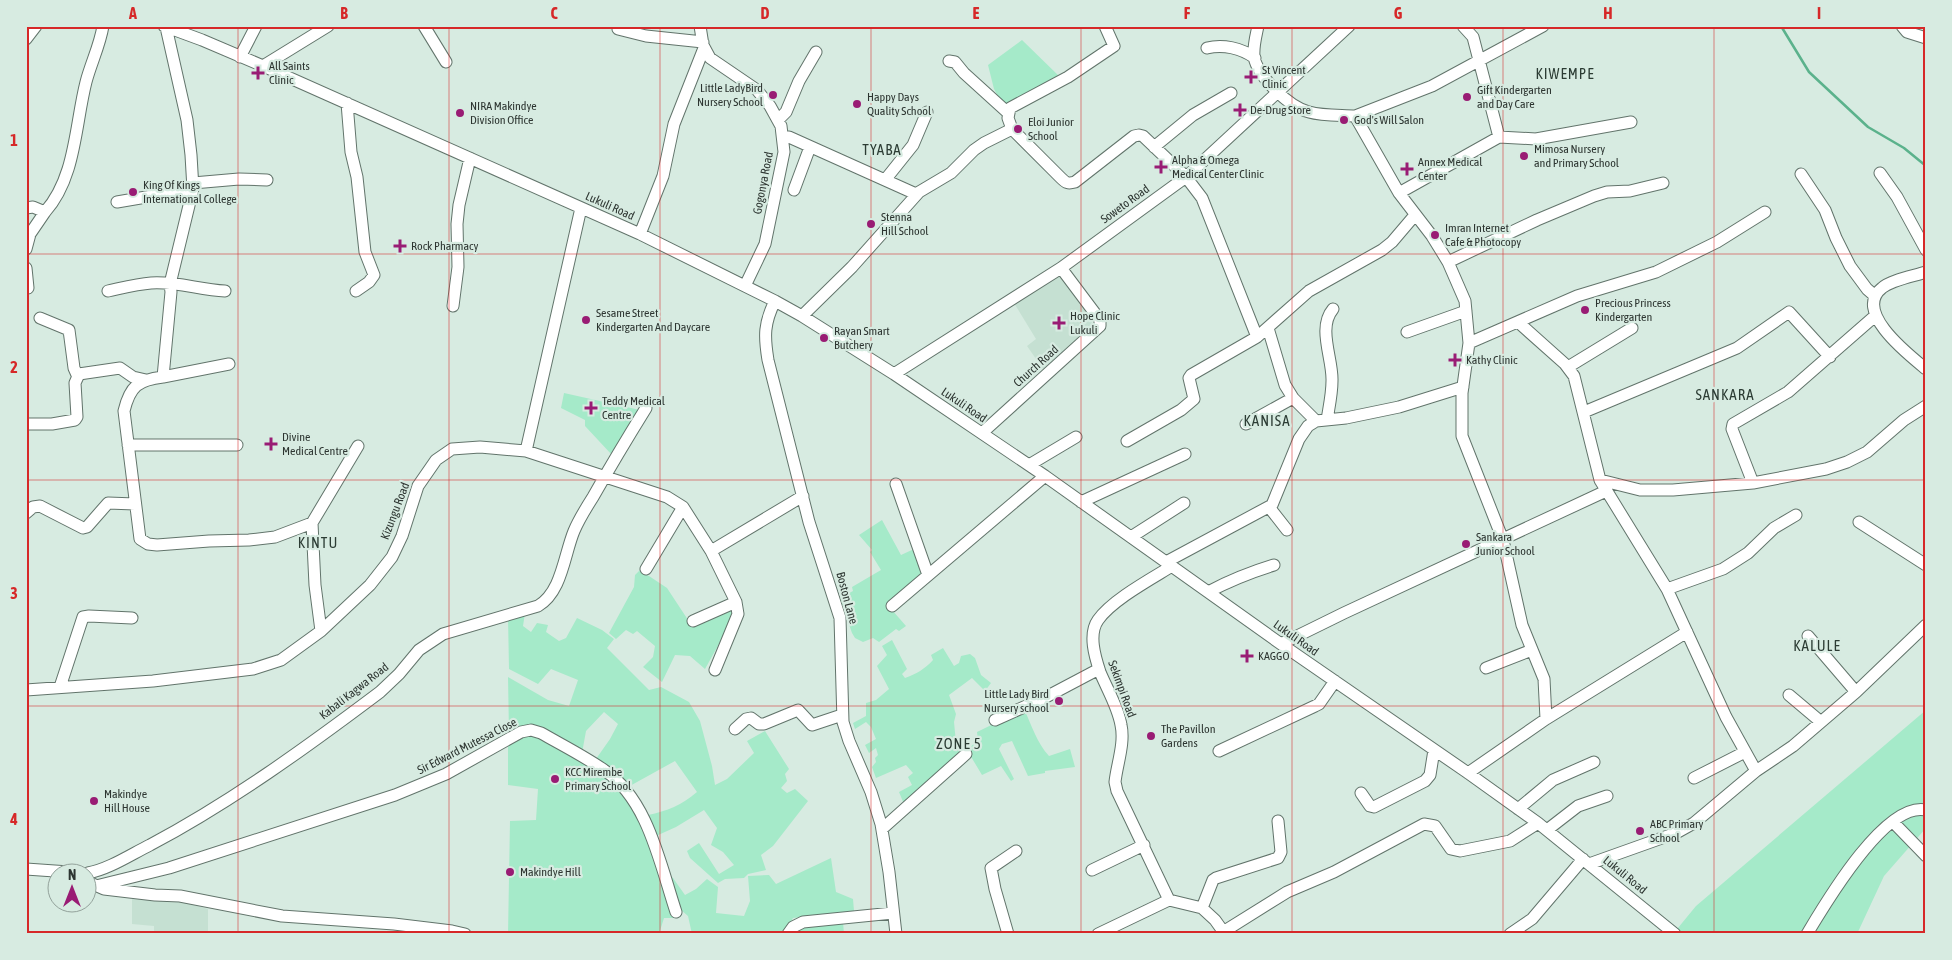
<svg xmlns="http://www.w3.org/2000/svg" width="1952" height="960" font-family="'Asap Condensed',sans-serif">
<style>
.built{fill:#c5e0d2}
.green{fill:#a5eac9}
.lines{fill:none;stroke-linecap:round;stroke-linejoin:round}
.stream{stroke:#5bb28c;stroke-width:2.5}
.minor-casing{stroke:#62746b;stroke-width:13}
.minor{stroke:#fff;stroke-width:11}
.grid{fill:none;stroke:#d62828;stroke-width:1;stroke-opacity:0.55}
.poi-dot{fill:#991c74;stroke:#d7ebe1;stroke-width:2}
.labels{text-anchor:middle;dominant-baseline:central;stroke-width:4.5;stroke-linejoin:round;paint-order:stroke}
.poi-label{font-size:12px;fill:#2d3531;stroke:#d7ebe1;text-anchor:start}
.street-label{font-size:12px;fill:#2d3531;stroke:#d7ebe1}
.quarter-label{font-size:15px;letter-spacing:1px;fill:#2c3c34;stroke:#d7ebe1}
.neatline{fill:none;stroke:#d62828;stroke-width:2}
.grid-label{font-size:16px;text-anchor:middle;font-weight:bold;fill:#d62828}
</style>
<rect width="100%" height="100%" fill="#d7ebe1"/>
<path class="built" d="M1058,276L1062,278L1092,320V326L1043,369L1027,346L1036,339L1014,303Z
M132,899L180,901L208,909V934H154V926L132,924Z"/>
<path class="green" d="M1022,40L1061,78L1005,109L994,89L988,65Z
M564,393L640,410L612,455L585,426V420L561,408Z
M882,520L901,555L914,549L924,577L892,610L906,626L899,631L896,629L879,642L873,638L863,642L855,638L852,633L840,598L853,591L852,587L881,570L870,552L872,550L859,535Z
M640,570L667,588L692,626L731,611L734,617L705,669L690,656L675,655L662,682L643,667L653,657L655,646L637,631L633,634L626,630L616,639L609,633L634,587L635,575Z
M525,613L523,626L531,632L537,623L548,625L546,632L559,641L566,638L577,618L602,630L614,639L607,648L649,690L661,687L689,702L700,721L712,766L715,785L727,779L754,753L747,741L765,731L789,769L785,774L787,781L781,788L787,793L795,789L808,801L773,846L761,855L766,870L748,874L744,878L725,879L718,883L690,858L687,851L699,843L719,874L734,865L723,852L711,845L717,828L704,810L676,827L656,836L648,815C667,811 682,805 697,792L675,761L628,787L596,759L610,739L618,724L604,712L586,731L582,753L543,731L509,734L508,677L548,700L569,706L578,680L551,669L538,684L509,669L508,617Z
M892,640L907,669L902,674L905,678C916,674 925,669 933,660L931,655L943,648L954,666L959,663L961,656L970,654L975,658L981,675L991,683L985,691L972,678L949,695L956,714L954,722L956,743L960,754L904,804L899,792L912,785L908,777L913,773L906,765L876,778L872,767L876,762L875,758L878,755L876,748L869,753L865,745L876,739L871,727L866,722L855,729L853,723L866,716V703L876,700L889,689L877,666L887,655L882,646Z
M1024,709C1032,726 1037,743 1049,756L1070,749L1075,767L1045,771V773L1028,776L1012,741L1002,744L999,749L1014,779L1011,781L1001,766L982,775L967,750L978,740L977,732Z
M1926,710V828L1884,876L1857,934H1673L1696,906Z
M530,733L594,766L633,802L676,918H664L659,934H508L510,821L536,820L538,789L508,785V741Z
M831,858L836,892L853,899L854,911L793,918L784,934H692L688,916L681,910L668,875L673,878L685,895L696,889L707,879L718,887L716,913L744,916L750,901L748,876L769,875L776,884Z
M843,922L844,934H791L800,927Z"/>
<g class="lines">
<path class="stream" d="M1781,26L1809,72L1868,127L1904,148L1926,166"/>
<g class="minor-casing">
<path id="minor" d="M164,26L202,40L263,66L640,234L775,301L802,316L894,374L1045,476L1281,644L1468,773L1538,823L1675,934
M424,26L446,62
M700,26L703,45L710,58L757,90L770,106L781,126L784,152L765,244L745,286
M1105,26L1114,46L1068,77L1010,108L1008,118L1012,129L1061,178C1066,183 1068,184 1075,182L1134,136L1139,135L1143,136L1186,177L1202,198L1257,337
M1258,26C1256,36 1253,46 1254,57C1258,77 1289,107 1309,112C1323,116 1341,115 1355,116L1399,193L1432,236L1448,262L1465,301L1469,343L1462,393V436L1503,540L1522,625L1544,679L1546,719
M1463,26L1473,37L1499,137
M1902,26L1907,32L1926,38
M166,27L187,120L191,155L193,189L170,284L171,292L163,377C138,380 130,386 124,411L140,539L148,544L157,545L209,541L249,540L275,537L312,523
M618,29L646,36L703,42
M26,39L36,26
M1207,48C1223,44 1241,48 1255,58
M240,57L256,26
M949,61L955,62L964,73L1007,112
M263,66L328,26
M347,103L351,152L357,177L365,252L374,275L369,282L356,291
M1355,116L1432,86L1543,26
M778,120L786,112L799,81L816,52
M783,137H789L916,194
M1154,147L1193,115L1231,93
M1880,173L1897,197L1926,250
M1801,174L1825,210L1836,238L1850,266L1867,289L1875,296
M885,180L913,145L927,112
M193,183L239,179L267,180
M794,190L810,147
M1399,193L1499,137L1536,139L1631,122
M117,202L193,189
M26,208L33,207L45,212C76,177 75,125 86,82C91,63 100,45 103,26
M640,234L663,176L674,124L704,48
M26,249L30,234L45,212
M1448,262L1537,220L1594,196L1607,192L1630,191L1663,183
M26,268L28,288
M1926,272C1914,276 1891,280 1882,288C1852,311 1909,355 1926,369
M108,291C122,288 137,284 151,283C176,281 200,290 225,291
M775,301C764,323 764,336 768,360L809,522L840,618L843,722L849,741L871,792L881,824L889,872L896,934
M453,306L458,267L457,224L459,205L470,158
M802,316L852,267L919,192L951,173L974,150L984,143L1012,129
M40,318L69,330L74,368L78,377
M1519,323L1565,364L1574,376L1600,480L1667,589L1726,717L1756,771
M1268,328L1285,385L1293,398L1316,421
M1407,332L1466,311
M1469,343L1577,296L1656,272L1717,242L1765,212
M1568,367L1632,328
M894,374L1061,268L1186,177L1349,26
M163,377L229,364
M1584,412L1737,348L1789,312L1830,357
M1327,420C1329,407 1332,394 1332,381C1333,359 1317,328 1333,309
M26,424H52L75,420L77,417L75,383L79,374L120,368L133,377L146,380
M1246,424L1293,398
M982,433L1100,326V320L1061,268
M1127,441L1181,410L1194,399L1189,378L1191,375L1257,337L1309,291L1382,250L1392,242L1415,215
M128,445H237
M526,451L581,208
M1029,465L1076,437
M1600,480L1640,490H1673L1753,483L1826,469L1847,462L1867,452L1904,420L1926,406
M1753,483L1732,429L1733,424L1788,392L1875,316
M896,484L928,575
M1081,502L1185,454
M1269,507L1287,530
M26,513L33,507L40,506L83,528L87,527L108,503L135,504
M1859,522L1926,565
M1131,537L1184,503
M711,551L736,602L738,614L715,670
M1166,562L1272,505L1299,439L1308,426L1316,421L1346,418L1399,407L1463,387
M1172,566C1151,579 1112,600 1098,620C1088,634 1095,657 1100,672C1107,689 1118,707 1121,725C1125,743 1117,764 1115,782L1117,791L1169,900L1202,908L1215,920L1225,934
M646,569L683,507
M1667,589L1723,569L1748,553L1774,528L1796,515
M1208,592C1229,581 1251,572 1274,565
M892,606L1045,476
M693,621L736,602
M321,631L315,585L312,523L358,446
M1808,636L1856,692
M1281,644L1344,613L1606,491
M1486,668L1532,650
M60,687L83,617L89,616L132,618
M26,690L153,681L253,669L281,660L321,631L370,585L392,557L402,536L418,486L436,460L452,449L480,447L526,451L667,497L683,507L711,551L803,496
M1789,695L1821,722
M995,720L1046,697L1099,669
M735,729L746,719L751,718L759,724H764L798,710L812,725L842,715
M1219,751L1315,706L1319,704L1335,681
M1468,773L1546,719L1687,632
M1694,778L1745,752
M1361,793L1370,806L1374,807L1425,781L1430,775L1434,750
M1518,809L1553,780L1594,762
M1893,822L1926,856
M882,829L966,754
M1547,830L1578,806L1607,796
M1589,864L1676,833L1694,823L1756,771L1793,746L1856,692L1926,625
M26,869L69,872
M1092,870L1144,845
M88,873C109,869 130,855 150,845C231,802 307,747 380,692L399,674L419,650L443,634L538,606C562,592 564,555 574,531C579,519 586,508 593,497C610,467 628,437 646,408
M88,882L104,889L155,895L180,896L282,916L394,924L452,931L465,934
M96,886L169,868L395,795L446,774L521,732L531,730L541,733C562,745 584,756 604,770C648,799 660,864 676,912
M1202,908L1213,880L1216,878L1278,858L1281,852L1278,821
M1223,932L1287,892L1334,872L1424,824L1435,826L1451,849L1460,851L1510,841L1538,823
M788,934L793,927L803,922L893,913
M1008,934L995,889L991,868L1016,851
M1098,934L1169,900
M1510,934L1532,919L1583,859
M1807,934C1825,904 1885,801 1926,810"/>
</g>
<use href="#minor" class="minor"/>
</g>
<path class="grid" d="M238,26V934M449,26V934M660,26V934M871,26V934M1081,26V934M1292,26V934M1503,26V934M1714,26V934M26,254H1926M26,480H1926M26,706H1926"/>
<g class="poi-dot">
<path d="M255.5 65.5h5v5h5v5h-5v5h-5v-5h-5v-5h5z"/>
<path d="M1248.5 69.5h5v5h5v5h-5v5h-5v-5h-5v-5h5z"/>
<circle cx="773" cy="95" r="5"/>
<circle cx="1467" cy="97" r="5"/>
<circle cx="857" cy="104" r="5"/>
<path d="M1237.5 102.5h5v5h5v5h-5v5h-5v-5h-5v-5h5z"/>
<circle cx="460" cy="113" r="5"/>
<circle cx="1344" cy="120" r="5"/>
<circle cx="1018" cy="129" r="5"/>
<circle cx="1524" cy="156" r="5"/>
<path d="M1158.5 159.5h5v5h5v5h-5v5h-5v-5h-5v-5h5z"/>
<path d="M1404.5 161.5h5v5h5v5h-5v5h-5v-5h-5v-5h5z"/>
<circle cx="133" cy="192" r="5"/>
<circle cx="871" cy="224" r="5"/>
<circle cx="1435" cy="235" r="5"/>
<path d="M397.5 238.5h5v5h5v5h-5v5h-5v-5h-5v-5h5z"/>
<circle cx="1585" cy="310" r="5"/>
<circle cx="586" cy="320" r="5"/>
<path d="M1056.5 315.5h5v5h5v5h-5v5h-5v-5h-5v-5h5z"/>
<circle cx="824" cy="338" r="5"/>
<path d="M1452.5 352.5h5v5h5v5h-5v5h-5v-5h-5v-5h5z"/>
<path d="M588.5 400.5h5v5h5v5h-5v5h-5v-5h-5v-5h5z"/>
<path d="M268.5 436.5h5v5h5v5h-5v5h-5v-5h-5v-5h5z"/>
<circle cx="1466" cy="544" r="5"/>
<path d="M1244.5 648.5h5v5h5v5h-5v5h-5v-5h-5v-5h5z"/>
<circle cx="1059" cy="701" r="5"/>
<circle cx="1151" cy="736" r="5"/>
<circle cx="555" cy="779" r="5"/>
<circle cx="94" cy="801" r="5"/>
<circle cx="1640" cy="831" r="5"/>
<circle cx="510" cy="872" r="5"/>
</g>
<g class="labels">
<g class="poi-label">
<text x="269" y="66">All Saints<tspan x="269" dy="14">Clinic</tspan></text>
<text x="1262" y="70">St Vincent<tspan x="1262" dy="14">Clinic</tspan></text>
<text x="763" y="88" text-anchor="end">Little LadyBird<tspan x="763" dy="14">Nursery School</tspan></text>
<text x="1477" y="90">Gift Kindergarten<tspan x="1477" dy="14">and Day Care</tspan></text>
<text x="867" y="97">Happy Days<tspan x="867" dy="14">Quality School</tspan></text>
<text x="470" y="106">NIRA Makindye<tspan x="470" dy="14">Division Office</tspan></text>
<text x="1250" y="110">De-Drug Store</text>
<text x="1354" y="120">God's Will Salon</text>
<text x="1028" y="122">Eloi Junior<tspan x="1028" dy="14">School</tspan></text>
<text x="1534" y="149">Mimosa Nursery<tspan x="1534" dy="14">and Primary School</tspan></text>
<text x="1172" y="160">Alpha &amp; Omega<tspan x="1172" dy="14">Medical Center Clinic</tspan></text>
<text x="1418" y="162">Annex Medical<tspan x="1418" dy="14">Center</tspan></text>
<text x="143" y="185">King Of Kings<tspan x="143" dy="14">International College</tspan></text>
<text x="881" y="217">Stenna<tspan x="881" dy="14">Hill School</tspan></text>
<text x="1445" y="228">Imran Internet<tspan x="1445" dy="14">Cafe &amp; Photocopy</tspan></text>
<text x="411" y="246">Rock Pharmacy</text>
<text x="1595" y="303">Precious Princess<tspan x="1595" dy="14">Kindergarten</tspan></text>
<text x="596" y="313">Sesame Street<tspan x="596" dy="14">Kindergarten And Daycare</tspan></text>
<text x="1070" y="316">Hope Clinic<tspan x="1070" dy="14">Lukuli</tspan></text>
<text x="834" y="331">Rayan Smart<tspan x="834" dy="14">Butchery</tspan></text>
<text x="1466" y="360">Kathy Clinic</text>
<text x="602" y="401">Teddy Medical<tspan x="602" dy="14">Centre</tspan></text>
<text x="282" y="437">Divine<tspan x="282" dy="14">Medical Centre</tspan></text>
<text x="1476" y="537">Sankara<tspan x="1476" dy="14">Junior School</tspan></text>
<text x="1258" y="656">KAGGO</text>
<text x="1049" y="694" text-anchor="end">Little Lady Bird<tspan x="1049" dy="14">Nursery school</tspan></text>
<text x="1161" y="729">The Pavillon<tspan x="1161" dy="14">Gardens</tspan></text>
<text x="565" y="772">KCC Mirembe<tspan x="565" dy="14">Primary School</tspan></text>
<text x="104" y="794">Makindye<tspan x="104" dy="14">Hill House</tspan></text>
<text x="1650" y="824">ABC Primary<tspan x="1650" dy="14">School</tspan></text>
<text x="520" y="872">Makindye Hill</text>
</g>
<g class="street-label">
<text transform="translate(763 183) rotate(-79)">Gogonya Road</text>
<text transform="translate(1125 204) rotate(-36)">Soweto Road</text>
<text transform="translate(610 206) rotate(24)">Lukuli Road</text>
<text transform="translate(1036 366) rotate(-42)">Church Road</text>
<text transform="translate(964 405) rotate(34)">Lukuli Road</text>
<text transform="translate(395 511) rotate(-69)">Kizungu Road</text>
<text transform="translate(847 598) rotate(75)">Boston Lane</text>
<text transform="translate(1296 638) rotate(35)">Lukuli Road</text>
<text transform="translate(1122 689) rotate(70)">Sekimpi Road</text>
<text transform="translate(354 691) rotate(-38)">Kabali Kagwa Road</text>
<text transform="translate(467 746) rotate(-27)">Sir Edward Mutessa Close</text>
<text transform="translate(1625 875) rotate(39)">Lukuli Road</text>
</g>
<g class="quarter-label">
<text x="1565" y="73">KIWEMPE</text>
<text x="882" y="149">TYABA</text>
<text x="1725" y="394">SANKARA</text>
<text x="1267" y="420">KANISA</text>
<text x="318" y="542">KINTU</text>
<text x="1817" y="645">KALULE</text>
<text x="959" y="743">ZONE 5</text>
</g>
</g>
<rect width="1952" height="960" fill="none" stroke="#d7ebe1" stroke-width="55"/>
<g transform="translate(72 888)"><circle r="24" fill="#d7ebe1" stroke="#93a29b"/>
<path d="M0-4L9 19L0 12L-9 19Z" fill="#991c74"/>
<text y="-8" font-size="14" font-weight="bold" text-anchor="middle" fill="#2d3531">N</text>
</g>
<rect x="28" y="28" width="1896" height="904" class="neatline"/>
<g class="grid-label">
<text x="133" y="19">A</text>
<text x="344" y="19">B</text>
<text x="554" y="19">C</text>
<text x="765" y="19">D</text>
<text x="976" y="19">E</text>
<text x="1187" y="19">F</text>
<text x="1398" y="19">G</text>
<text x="1608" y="19">H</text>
<text x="1819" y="19">I</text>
<text x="14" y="146">1</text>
<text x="14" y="373">2</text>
<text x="14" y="599">3</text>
<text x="14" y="825">4</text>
</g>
</svg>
